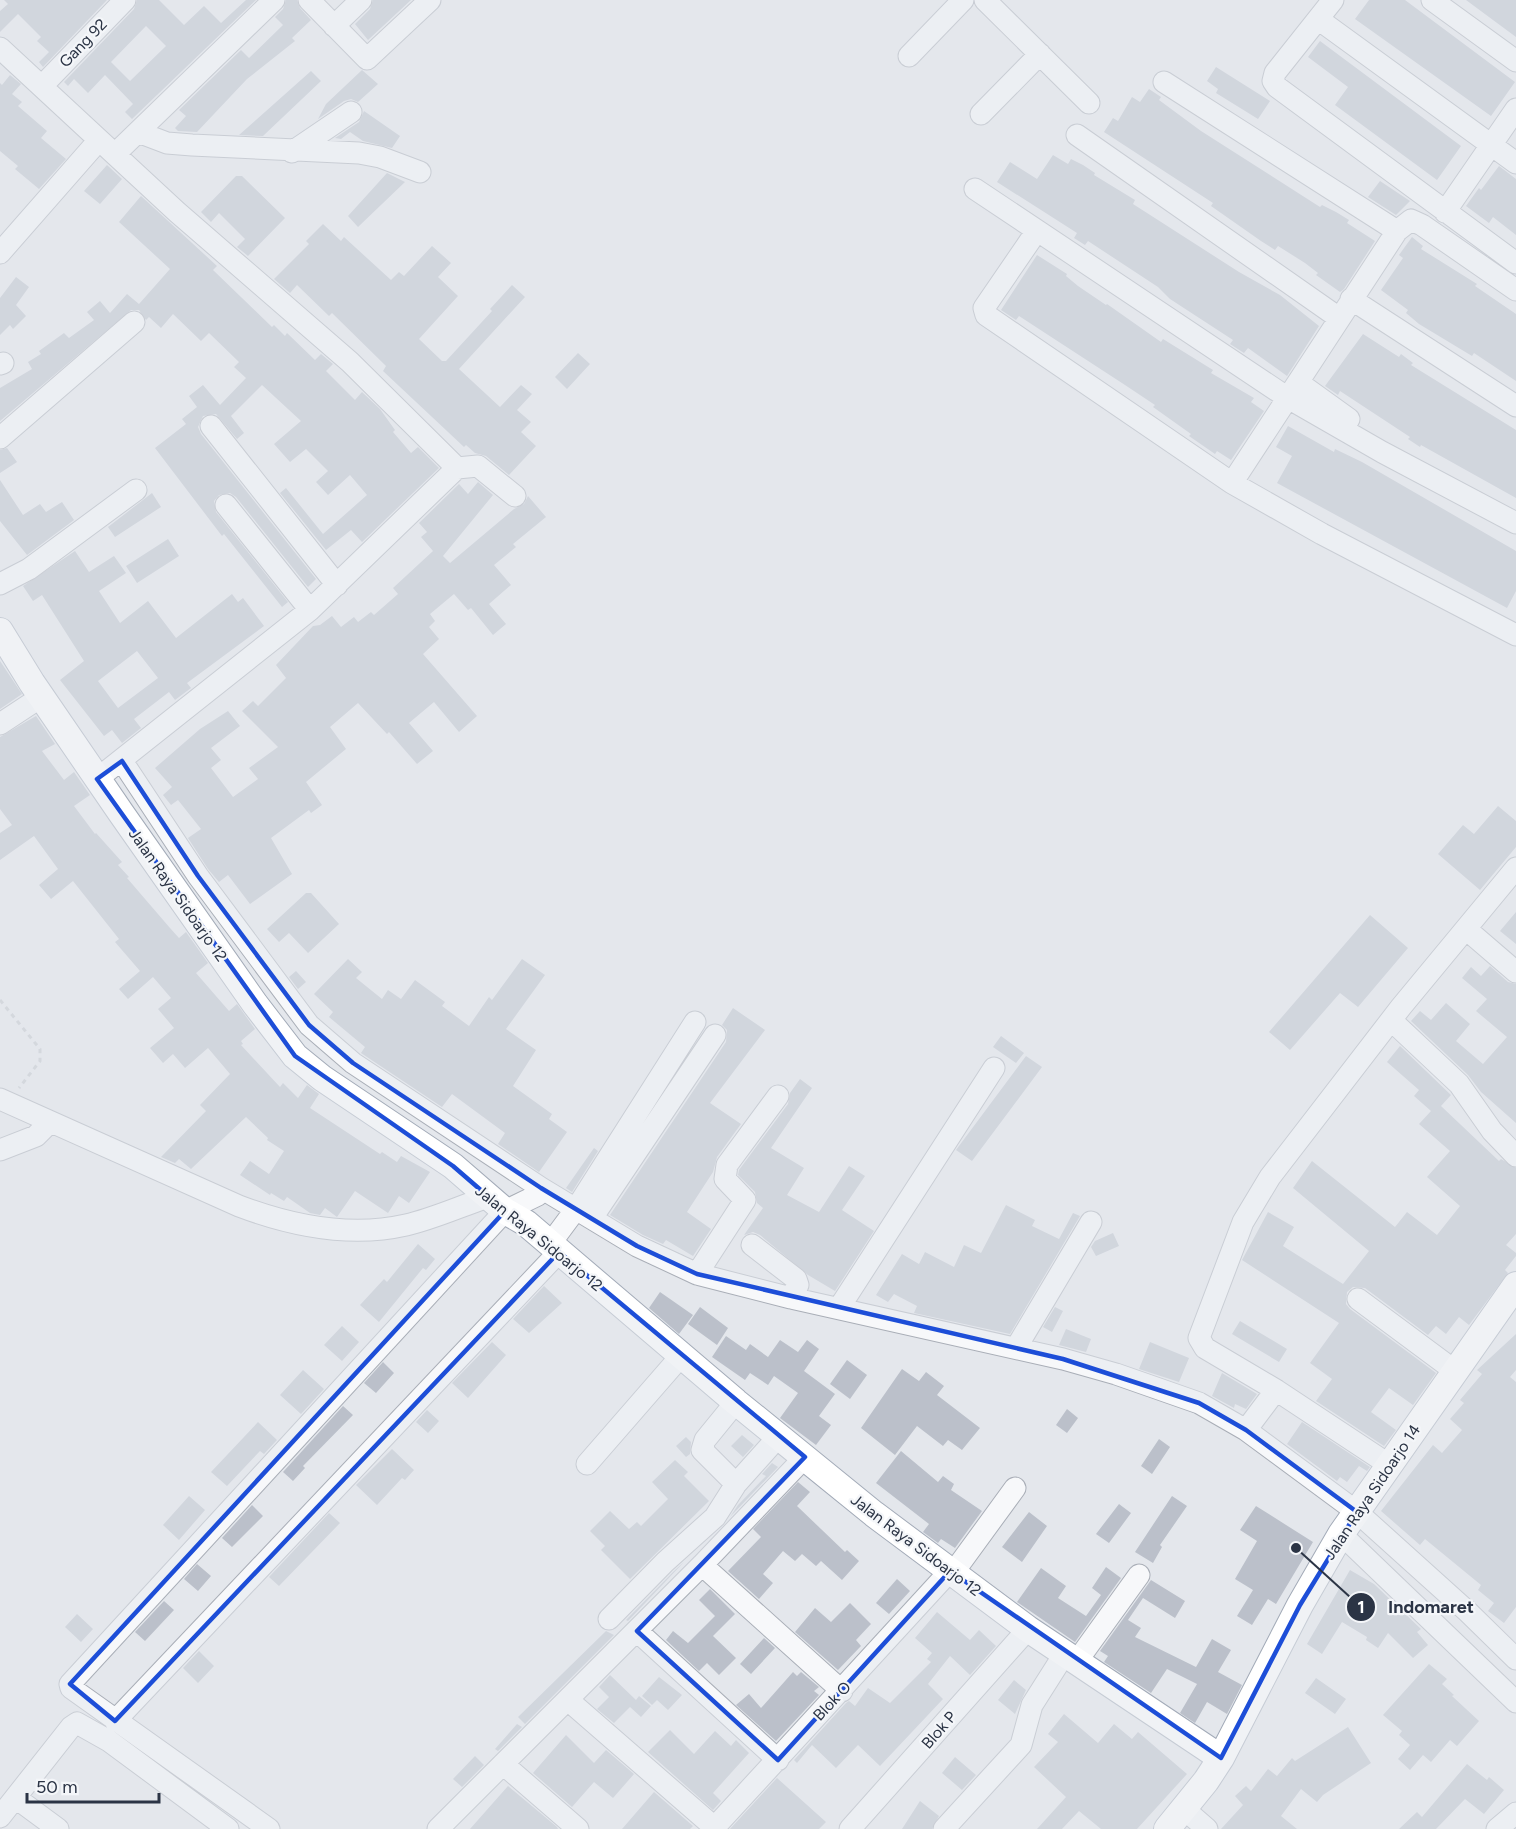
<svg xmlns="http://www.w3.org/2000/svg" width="1516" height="1829" font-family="Figtree,sans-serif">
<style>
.building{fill:#bbc0ca;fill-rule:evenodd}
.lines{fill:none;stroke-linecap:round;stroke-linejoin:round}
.minor-casing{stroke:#a9aeb7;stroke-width:23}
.major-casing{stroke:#a3abb8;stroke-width:28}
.path{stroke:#c2c5cb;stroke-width:3;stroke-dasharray:4.5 4.5;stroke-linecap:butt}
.minor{stroke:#f7f8fa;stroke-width:21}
.major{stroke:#fff;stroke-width:26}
.marked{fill:none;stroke:#1d4ed8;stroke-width:4.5;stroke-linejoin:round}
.labels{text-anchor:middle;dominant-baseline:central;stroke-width:4.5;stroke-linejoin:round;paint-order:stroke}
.street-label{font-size:16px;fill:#2b3445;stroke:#f4f6f9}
.leader{fill:none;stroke:#2b3445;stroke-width:2}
.callout-dot{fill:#2b3445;stroke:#f4f6f9;stroke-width:2}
.mark-label{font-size:18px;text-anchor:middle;font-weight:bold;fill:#fff}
.callout-label{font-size:18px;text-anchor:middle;font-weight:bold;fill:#2b3445;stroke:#f4f6f9;stroke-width:4.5;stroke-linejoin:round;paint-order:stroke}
</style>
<rect width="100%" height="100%" fill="#e4e7ec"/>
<path class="building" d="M4,0H107L43,67L39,62L49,52L37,41L41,37L18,14L0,32V11L8,4Z
M137,0H159L184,25L204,6L221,23L246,0H256L132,119L125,112L133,104L105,75L88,93L74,79L68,86L64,82L134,9ZM146,26L166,46L130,81L111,62Z
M286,0H297L300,8L311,20L292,38L295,41L247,79L197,132L178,131L175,128L186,116L179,110L241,50L249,58L283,25L275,17L283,9Z
M373,0H411L368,40L355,24L370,9Z
M1369,0H1405L1515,82L1491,116L1355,19Z
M1466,0H1516V37L1493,20Z
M1320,41L1461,146L1437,180L1335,105L1348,87L1308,57Z
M1216,67L1270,101L1258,119L1216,93L1218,89L1207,81Z
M362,70L378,84L358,102L351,99L344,101L318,119L326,104Z
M311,71L321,81L263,136L239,135Z
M10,75L21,84L12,94L22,102L18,106L47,131L41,138L66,159L39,189L15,169L18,166L0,151V83L2,85Z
M1149,89L1161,97L1159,100L1201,131L1320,207L1322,205L1336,212L1349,220L1347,223L1375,241L1344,289L1340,292L1316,275L1318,273L1305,263L1278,246L1275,250L1261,241L1211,206L1213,203L1104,132L1113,118L1118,121L1132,97L1140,102Z
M364,111L400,136L392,148L363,141L350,132L341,139L335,138L359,122Z
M1053,155L1068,164L1071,159L1083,165L1095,173L1094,175L1135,200L1133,204L1239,272L1280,295L1319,326L1287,376L1248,348L1244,353L1230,344L1233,340L1170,299L1158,287L1088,241L1085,245L1074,238L1077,233L997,182L1010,162L1037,179Z
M107,165L122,179L100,204L84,191Z
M1499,166L1516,179V235L1493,217L1489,223L1466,206L1479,188L1481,190Z
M387,173L405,182L358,227L348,216Z
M236,176H242L285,218L248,256L237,247L245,239L219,213L211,222L201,212Z
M1380,181L1410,201L1396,215L1368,197Z
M141,196L217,266L213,270L272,327L274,325L285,336L287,333L315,360L321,354L333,364L326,371L355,400L362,392L380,409L395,430L393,432L411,453L418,447L439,468L362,542L351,530L326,550L280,493L286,488L323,534L367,495L350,475L328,495L316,482L328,471L306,449L290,462L274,444L301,421L262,385L231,416L244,433L237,439L216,414L203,416L198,427L201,434L316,579L308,587L236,497L230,493L219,495L214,501L216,512L288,602L282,607L224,534L222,536L155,448L186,424L182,419L197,407L189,396L203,385L220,405L246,378L234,367L239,362L209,333L201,341L173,314L161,328L149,317L146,320L139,310H131L0,421V388L32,369L28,362L41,354L39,351L64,333L69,338L94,320L87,312L100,301L110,313L127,294L139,304L170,269L119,222Z
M323,224L341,241L344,237L391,280L399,272L404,276L432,246L451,263L438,277L458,296L419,339L442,361H446L492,311L490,309L512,285L525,297L459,369L500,407L521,385L532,394L517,410L531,422L521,432L536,446L509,475L486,456L475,453L466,445L464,447L383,371L386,366L332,313L329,316L297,285L290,293L274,279L309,244L306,241Z
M1412,237L1423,246L1421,249L1477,284L1475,286L1516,314V381L1474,353L1472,356L1419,324L1406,313L1408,310L1381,290L1403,258L1399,255Z
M1037,255L1067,274L1066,276L1078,286L1106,305L1107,304L1161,342L1163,339L1213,370L1211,373L1254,398L1251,402L1264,411L1231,460L1217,451L1215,454L1189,436L1191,434L1153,407L1155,405L1125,385L1019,316L1016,320L1001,310Z
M16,277L29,287L16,305L26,316L13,329L10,325L0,335V298Z
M1363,334L1399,357L1401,354L1413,363L1411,365L1516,430V498L1421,445L1420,447L1408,439L1410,437L1340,391L1338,395L1325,386Z
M578,353L590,364L567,389L555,377Z
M1288,426L1334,452L1335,449L1362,462L1516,551V591L1507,608L1277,483L1292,456L1276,447Z
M7,448L17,462L0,473V450Z
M0,480L23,515L40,504L46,512L62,502L74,520L27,555L0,521Z
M478,482L493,495L443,556L450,563L514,509L524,504L528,496L546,517L513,544L516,547L494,565L511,585L489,604L506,624L493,635L471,608L468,610L454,594L430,614L435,621L429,627L439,639L423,654L477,716L459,732L434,702L409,723L433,751L417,764L389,732L387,734L358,703L330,727L346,749L306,782L322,805L311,813L309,810L271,838L292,874L250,904L228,875L219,882L208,869L188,838L201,829L178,800L171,805L163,795L172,787L155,768L200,729L228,711L240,726L211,748L221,760L211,768L233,797L258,779L249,768L278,747L242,711L253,701L258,706L286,678L276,665L313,626L320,625L332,616L341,627L354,617L358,622L371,612L374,615L398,594L393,588L433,551L421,537L427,532L419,523L459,484L468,494Z
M152,493L161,507L115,537L108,527Z
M168,539L179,556L137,583L126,566Z
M75,551L89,572L114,556L126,573L99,591L120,623L148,601L176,638L232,594L238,602L243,598L264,626L187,683L191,688L175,700L169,692L134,719L141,728L122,743L112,730L104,736L60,680L84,661L42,595L33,601L23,586ZM137,651L158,678L118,708L98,681Z
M0,661L22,694L0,709Z
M36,716L55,744L42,751L64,780L74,772L90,795L74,806L95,834L96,833L122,862L118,865L129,877L127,878L170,928L179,938L186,932L208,963L196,973L229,1011L237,1004L255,1029L241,1041L243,1044L241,1045L280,1087L283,1083L298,1098L307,1085L319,1094L310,1108L380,1154L382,1152L397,1162L401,1156L430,1172L409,1203L399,1196L388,1213L355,1191L337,1217L325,1208L320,1215L310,1213L287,1197L284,1201L271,1193L270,1195L240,1175L250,1161L269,1174L284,1151L267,1140L268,1138L246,1117L191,1169L179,1159L175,1163L161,1157L206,1111L200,1105L230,1074L208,1048L185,1068L173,1054L163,1063L150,1048L174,1028L158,1009L171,998L153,977L128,999L119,989L140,971L115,942L119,939L73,881L51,899L39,885L58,869L34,836L0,860V833L12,825L0,809V737Z
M1498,806L1516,821V847L1480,890L1438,854L1463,825L1474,834Z
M306,893H311L339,924L308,953L289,933L279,942L267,929Z
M1516,912V944L1500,931Z
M1370,915L1408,948L1358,1007L1340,993L1290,1050L1269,1032Z
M348,959L362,972L356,978L382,999L388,990L401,999L415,980L445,1002L442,1006L469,1026L489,997L492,1000L522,959L545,975L506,1029L536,1050L513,1086L552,1114L549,1119L567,1132L539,1172L498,1144L505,1133L452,1094L442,1107L361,1053L365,1047L329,1017L333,1012L314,994Z
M1490,966L1508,982L1516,984V1123L1481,1092L1468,1075L1411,1021L1420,1011L1431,1020L1446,1003L1470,1024L1456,1041L1483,1064L1507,1037L1476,1011L1487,999L1462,978L1471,967L1481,976Z
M296,971L306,982L298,989L289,977Z
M733,1008L765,1030L710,1103L741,1124L717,1157L713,1172L687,1212L711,1229L693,1256L666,1240L663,1244L643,1235L610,1215L726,1042L727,1030L722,1025Z
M1001,1036L1024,1053L1016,1063L993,1047Z
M1400,1046L1451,1095L1441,1106L1499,1161L1501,1159L1516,1168V1234L1506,1245L1516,1253V1256L1505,1270L1508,1273L1469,1325L1459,1317L1446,1334L1436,1326L1428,1335L1365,1288L1353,1287L1347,1292L1346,1304L1350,1309L1436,1373L1413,1405L1389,1388L1371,1412L1396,1430L1384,1446L1316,1401L1332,1379L1310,1363L1339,1323L1242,1260L1268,1212L1294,1227L1283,1246L1343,1284L1369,1251L1293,1188L1312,1161L1395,1227L1407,1212L1437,1235L1460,1206L1427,1177L1450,1151L1419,1124L1431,1111L1414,1096L1419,1090L1387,1062Z
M1026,1056L1042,1067L972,1161L956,1150Z
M800,1079L812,1088L771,1148L804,1168L787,1195L819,1212L849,1166L865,1176L842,1210L874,1231L835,1291L808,1275L760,1235L753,1232L744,1235L763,1208L757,1203L755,1192L738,1175L739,1170L788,1104L790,1093Z
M594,1148L598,1151L572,1192L566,1188Z
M1006,1205L1035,1220L1032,1226L1059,1239L1073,1213L1080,1216L1010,1334L914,1313L917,1306L894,1294L888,1302L876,1295L902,1254L919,1264L925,1252L954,1267L964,1245L981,1253Z
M1113,1233L1119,1246L1096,1256L1091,1247L1095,1241Z
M418,1244L435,1259L426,1270L423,1268L379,1322L360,1305L384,1279L387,1282Z
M544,1286L562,1303L529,1333L513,1319Z
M660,1292L693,1315L679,1334L649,1308Z
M700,1307L728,1328L717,1345L688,1324Z
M1055,1307L1063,1311L1052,1332L1043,1327Z
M1240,1321L1287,1349L1279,1362L1232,1334Z
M342,1326L359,1342L342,1361L324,1345Z
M1066,1329L1091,1339L1086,1352L1059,1345Z
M1516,1334V1370L1510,1377L1516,1382V1607L1504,1623L1488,1611L1494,1603L1478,1590L1481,1585L1425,1539L1420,1545L1381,1511L1433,1445L1442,1453L1462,1430L1450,1419L1464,1403L1460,1400L1482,1374L1477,1370Z
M726,1336L746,1350L750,1344L768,1357L780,1340L798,1352L807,1340L819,1349L804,1371L835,1394L819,1416L831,1425L816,1445L780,1418L798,1393L774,1376L768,1385L750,1373L745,1380L712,1357Z
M492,1342L506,1355L468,1398L452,1383Z
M1150,1342L1189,1358L1179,1382L1139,1369Z
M847,1360L867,1375L850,1399L830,1384Z
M383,1362L394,1373L376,1393L364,1383Z
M902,1369L919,1381L926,1372L944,1386L937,1395L980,1428L962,1450L948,1440L943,1446L917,1426L895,1455L861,1428Z
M303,1370L324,1389L301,1414L280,1395Z
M1222,1373L1257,1394L1246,1409L1235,1404L1234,1408L1212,1396Z
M343,1406L353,1415L303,1466L305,1468L293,1481L283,1472Z
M1067,1409L1078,1418L1067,1433L1056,1425Z
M427,1410L439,1421L428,1433L416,1422Z
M258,1422L277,1440L264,1454L260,1451L227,1486L211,1472Z
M1302,1422L1370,1467L1367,1471L1359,1466L1347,1482L1340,1477L1337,1481L1287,1444Z
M742,1435L754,1445L743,1457L731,1446Z
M686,1437L691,1442L690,1454L686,1457L676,1446Z
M1159,1439L1170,1447L1152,1474L1141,1466Z
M392,1449L414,1470L405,1480L402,1478L377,1505L356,1485Z
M901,1451L938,1482L943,1476L954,1484L951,1490L982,1511L955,1548L941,1539L938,1543L923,1532L929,1524L876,1483Z
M675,1460L688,1472L684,1476L709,1501L630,1579L601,1550L605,1546L590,1531L610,1511L629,1529L637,1522L641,1526L668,1499L652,1482Z
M772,1463L778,1467L730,1517L738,1505L766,1476L762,1474Z
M798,1482L810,1492L797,1506L845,1552L847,1550L859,1561L842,1580L821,1561L816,1566L802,1554L795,1561L783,1551L763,1574L773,1583L759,1599L728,1571L761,1537L753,1529Z
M189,1496L205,1510L179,1540L163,1525Z
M1172,1496L1187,1506L1160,1545L1162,1547L1153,1563L1135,1552Z
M1119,1504L1131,1513L1109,1543L1096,1534Z
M252,1505L263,1516L232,1547L222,1538Z
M1256,1506L1313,1542L1276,1604L1268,1599L1252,1625L1237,1616L1253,1590L1235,1579L1257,1541L1240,1530Z
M1029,1512L1047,1526L1022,1562L1002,1547Z
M329,1513L340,1523L279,1586L269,1577Z
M684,1562L628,1621L626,1620L674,1571Z
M197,1564L211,1576L198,1591L184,1579Z
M1106,1567L1121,1578L1075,1642L1017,1602L1041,1568L1066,1586L1058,1598L1086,1616L1101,1595L1092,1588Z
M1350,1570L1374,1584L1421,1629L1417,1632L1428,1645L1413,1658L1388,1633L1378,1648L1366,1640L1367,1637L1342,1622L1322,1654L1307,1644Z
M897,1579L910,1591L889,1614L876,1603Z
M1151,1580L1185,1601L1175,1618L1143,1598L1128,1620L1141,1628L1135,1637L1196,1667L1212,1639L1231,1650L1218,1672L1242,1685L1227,1714L1207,1702L1195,1723L1180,1713L1197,1684L1167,1669L1151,1693L1104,1662L1108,1656L1100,1651Z
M710,1589L735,1614L713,1636L736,1658L719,1675L707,1663L699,1671L666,1640L673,1631L688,1643L715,1616L699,1600Z
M164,1601L174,1610L145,1641L135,1632Z
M850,1603L871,1624L856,1640L861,1646L838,1670L795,1632L815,1608L831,1622Z
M937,1612L970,1640L979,1630L996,1646L970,1675L950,1656L928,1684L943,1699L880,1766L858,1745L836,1768L812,1745L797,1763L794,1760L846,1703L849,1701L855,1706L868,1688L890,1703L931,1662L927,1659L932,1653L915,1638Z
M77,1614L93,1629L81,1642L65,1627Z
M606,1631L614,1635L525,1724L518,1717Z
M764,1638L775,1648L751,1674L740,1664Z
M199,1651L214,1666L198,1683L183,1668Z
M1429,1664L1447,1679L1442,1684L1454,1695L1452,1696L1479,1721L1457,1746L1450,1740L1431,1762L1423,1755L1410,1770L1398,1759L1410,1745L1399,1735L1402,1731L1383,1715Z
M793,1672L797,1676L801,1672L819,1687L814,1691L819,1695L776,1741L736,1705L749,1694L761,1708Z
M610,1675L636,1700L639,1696L651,1706L641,1717L630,1707L614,1723L597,1709L609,1697L599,1687Z
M659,1677L682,1695L668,1710L657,1700L652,1705L642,1696Z
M1316,1678L1346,1699L1335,1714L1305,1693Z
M1014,1680L1026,1690L1015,1714L998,1700Z
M1064,1714L1098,1743L1114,1724L1132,1739L1138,1732L1187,1774L1137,1829H1101L1079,1811L1062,1829H1037L1066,1797L1034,1767L1058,1742L1048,1734Z
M517,1724L522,1727L498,1751L495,1749Z
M1348,1727L1371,1763L1323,1795L1317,1802L1301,1789L1281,1816L1297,1829H1221L1243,1805L1235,1796L1246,1786L1251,1791L1268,1769L1277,1776L1292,1758L1295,1761Z
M670,1730L694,1754L715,1731L731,1746L736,1740L749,1753L713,1793L721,1801L713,1810L648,1752Z
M566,1735L594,1763L606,1750L634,1774L613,1798L594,1782L572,1807L533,1773Z
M475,1756L484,1765L462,1787L453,1779Z
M955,1757L976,1775L962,1790L942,1773Z
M1467,1764L1487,1780L1489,1777L1504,1790L1484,1814L1465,1799L1436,1829H1399L1417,1812L1422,1817Z
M777,1778L826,1822L819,1829H730Z
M508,1786L557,1827L558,1829H470Z
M654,1792L693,1826L690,1829H622Z
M920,1801L939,1816L932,1829H902Z"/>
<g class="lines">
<g class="minor-casing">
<path id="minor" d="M309,0L367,59L430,0
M985,0L1089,103
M1333,0L1275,73L1273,81L1277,87L1516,263
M1432,0L1516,61
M1318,19L1516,163
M334,26L361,0
M0,48L177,212L350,362L457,468L310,610L97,779
M909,56L963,0
M1164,82L1397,231
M42,86L125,0
M981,114L1040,54
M138,132L167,143L192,145L359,153L380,157L420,172
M1077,135L1339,318
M292,152L351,112
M115,154L274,0
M975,189L1288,398L1382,452L1516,523
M1445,212L1516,109
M1036,232L984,308L986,315L1232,483L1322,534L1516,635
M0,253L99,140
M1351,299L1516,406
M0,364L3,363
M1299,383L1349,419
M211,426L337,585
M0,438L134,322
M457,468L478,466L515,496
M1232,483L1397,231L1411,220L1422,225L1516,290
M226,505L310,610
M0,584L29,569L136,490
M0,724L41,697
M122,761L198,876L309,1025L353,1063L541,1188L637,1246L697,1274L791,1298L1063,1359L1116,1374L1199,1403L1246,1430L1357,1512L1468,1612L1516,1659
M1466,929L1516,972
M1391,1020L1459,1084L1492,1131L1516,1156
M0,1099L239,1206C292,1226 349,1238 406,1225C433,1219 461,1206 488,1197
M0,1150L36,1136L50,1122
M592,1218L715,1035
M550,1244L576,1209L695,1022
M752,1245L796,1279L798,1285L791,1298
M697,1274L745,1200L725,1179L727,1165L778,1096
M1358,1299L1455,1371
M839,1308L994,1068
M1016,1348L1091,1222
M1276,1390L1388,1464
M1246,1430L1276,1390L1205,1348L1199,1338L1243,1222L1270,1177L1401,1007L1516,868
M587,1464L681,1356
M736,1484L702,1450L705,1440L736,1402
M1341,1534L1516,1702
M702,1565L842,1691
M953,1573L1015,1488
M609,1619L665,1562L715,1517L736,1484L779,1436
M637,1631L778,1760
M1077,1661L1139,1575
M568,1700L714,1827
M115,1721L559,1252
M503,1764L578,1829
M16,1798L58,1829
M1184,1809L1207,1829
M0,1817L71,1727L77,1723L109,1741L228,1829
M269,1829L71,1688L70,1684L505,1211L538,1195L541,1188
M438,1829L702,1565L805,1457
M713,1829L950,1571
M850,1829L1028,1629
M944,1829L1021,1745L1032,1705L1065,1653
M1497,1829L1516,1813"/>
</g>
<g class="major-casing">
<path id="major" d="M0,631L32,683L121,813L255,1004L295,1056L322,1078L453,1166L505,1211L526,1223L736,1402L874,1514L1028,1629L1221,1758
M1167,1829L1206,1781L1221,1758L1300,1605L1341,1534L1516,1285"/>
</g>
<path class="path" d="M0,1000L40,1049V1061L19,1088"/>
<use href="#minor" class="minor"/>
<use href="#major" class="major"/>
</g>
<path d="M0 0H1516V1829H0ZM122,761L198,876L309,1025L353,1063L541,1188L637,1246L697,1274L1063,1359L1199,1403L1246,1430L1357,1512L1300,1605L1221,1758L950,1571L778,1760L637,1631L805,1457L559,1252L115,1721L70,1684L505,1211L453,1166L295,1056L97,779Z" fill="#e4e7ec" fill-opacity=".55" fill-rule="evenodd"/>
<path class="marked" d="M122,761L198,876L309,1025L353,1063L541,1188L637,1246L697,1274L1063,1359L1199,1403L1246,1430L1357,1512L1300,1605L1221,1758L950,1571L778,1760L637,1631L805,1457L559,1252L115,1721L70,1684L505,1211L453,1166L295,1056L97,779Z"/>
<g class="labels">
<g class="street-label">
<text transform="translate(83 43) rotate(-46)">Gang 92</text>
<text transform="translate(178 895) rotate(55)">Jalan Raya Sidoarjo 12</text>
<text transform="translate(539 1238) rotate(39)">Jalan Raya Sidoarjo 12</text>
<text transform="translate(1372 1492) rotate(-56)">Jalan Raya Sidoarjo 14</text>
<text transform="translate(916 1545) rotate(37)">Jalan Raya Sidoarjo 12</text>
<text transform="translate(832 1701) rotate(-47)">Blok O</text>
<text transform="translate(939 1730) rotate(-49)">Blok P</text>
</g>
</g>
<path class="leader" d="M1296 1548L1361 1607"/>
<g class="callout-dot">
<circle cx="1296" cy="1548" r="6"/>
<circle cx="1361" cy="1607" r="15"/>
</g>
<g class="mark-label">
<text x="1361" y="1613">1</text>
</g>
<g class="callout-label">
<text x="1431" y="1613">Indomaret</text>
</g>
<path d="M27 1793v9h132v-9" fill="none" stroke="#2b3445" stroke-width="3"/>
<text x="36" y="1793" font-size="18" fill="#2b3445" stroke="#f4f6f9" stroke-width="4.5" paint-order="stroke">50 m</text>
</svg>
